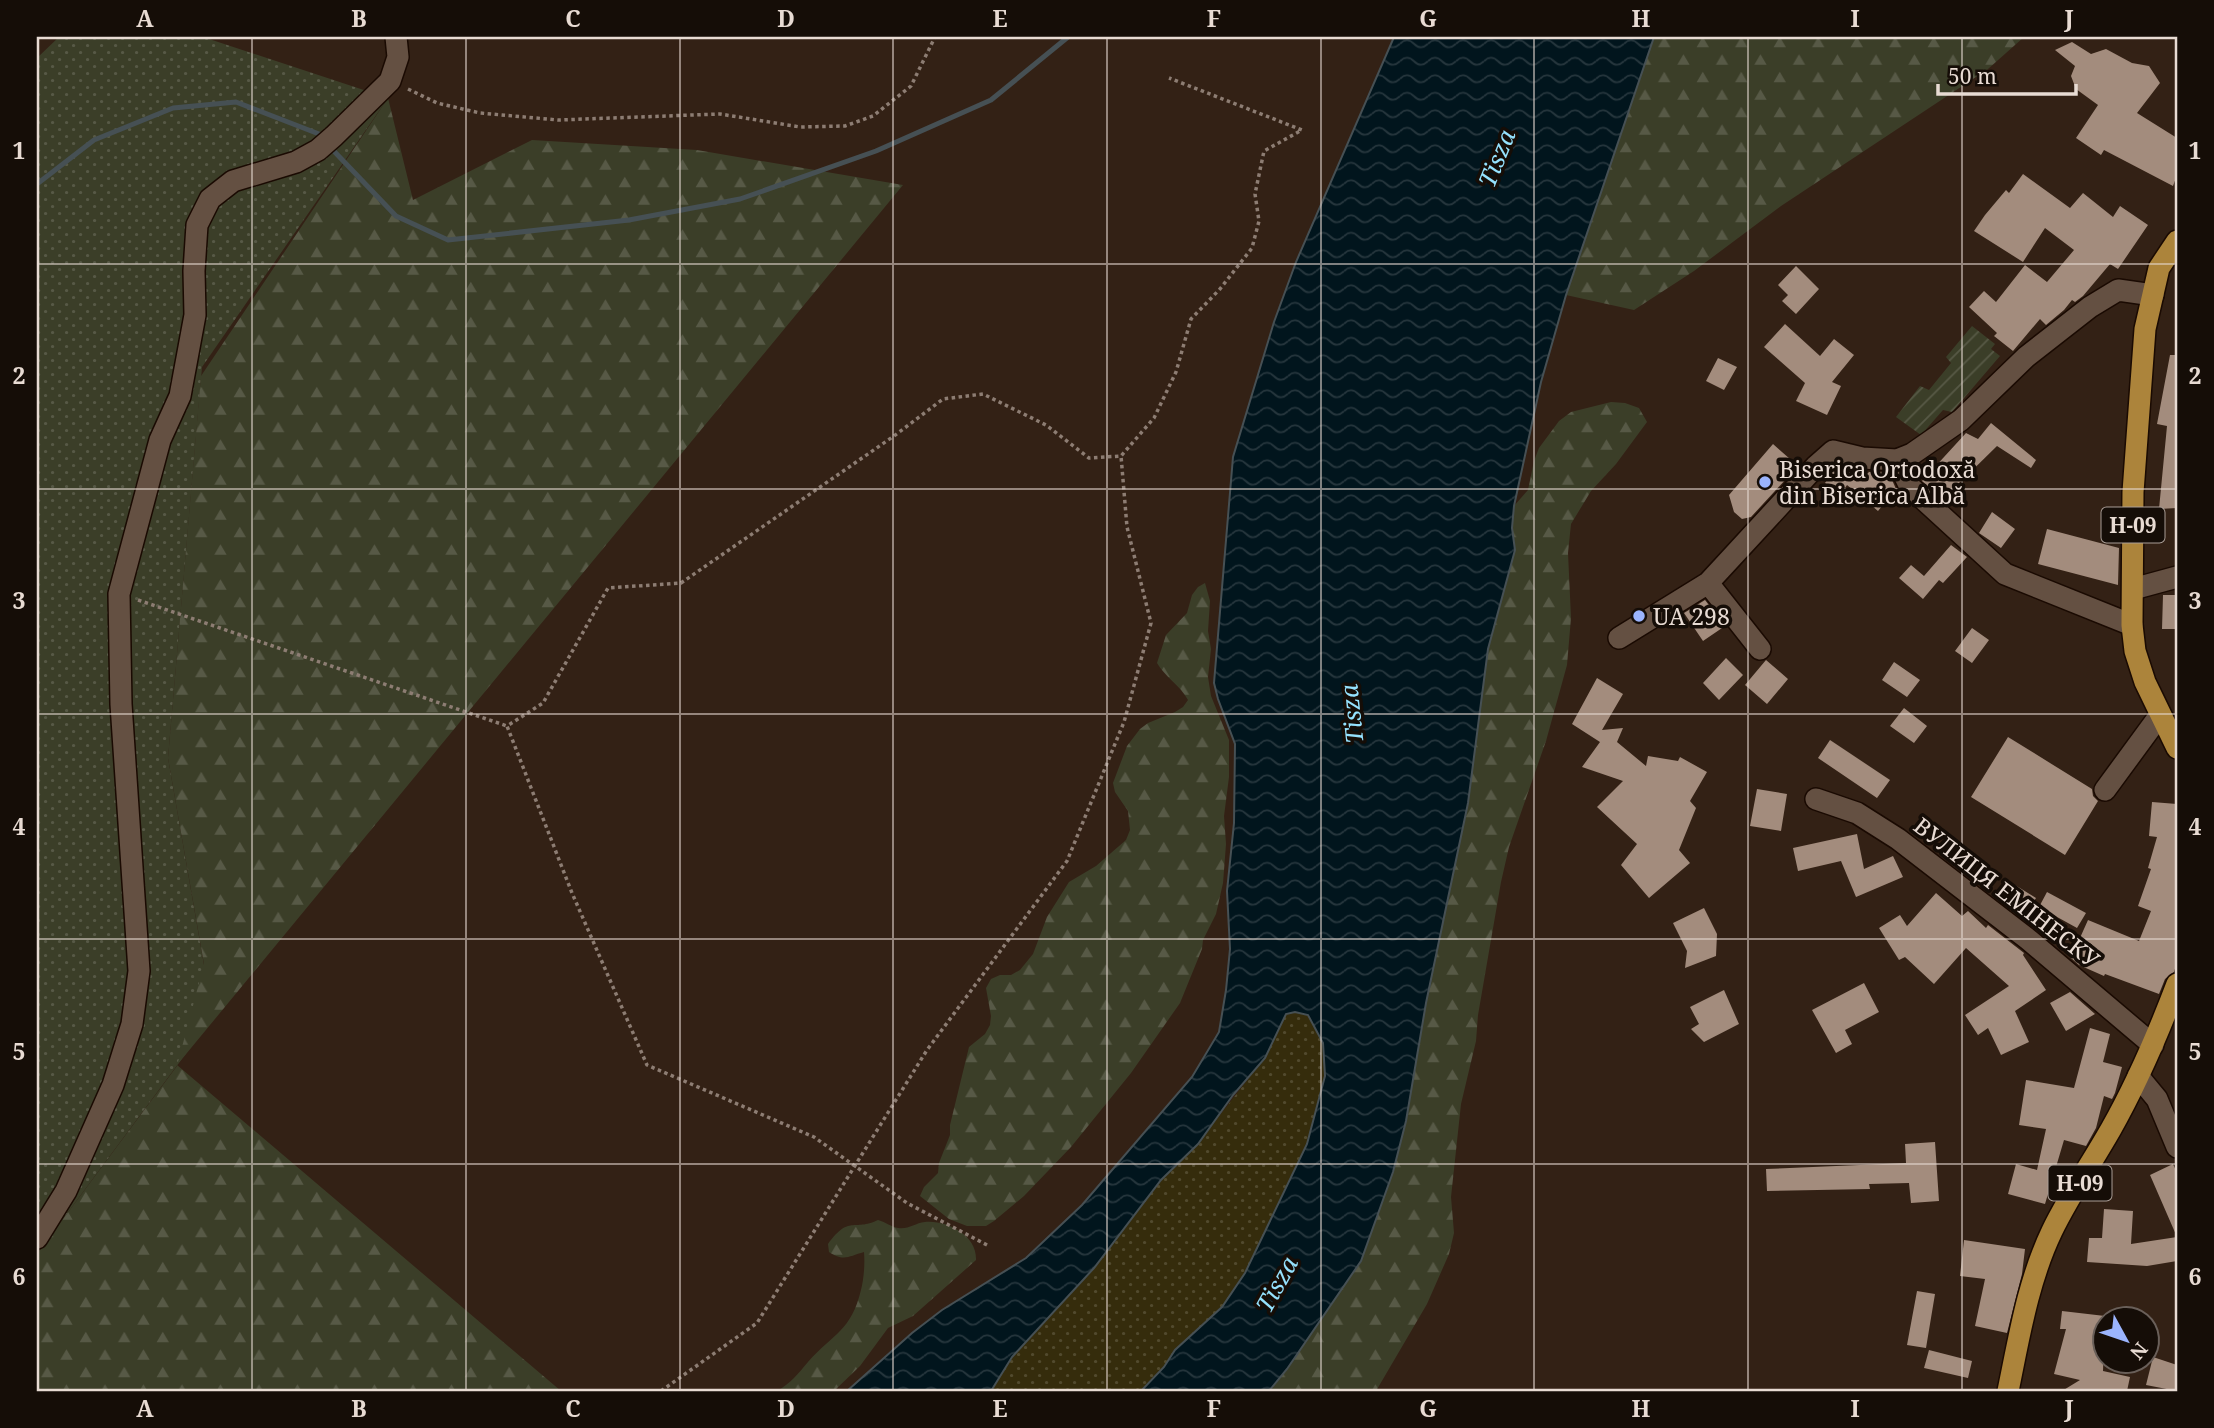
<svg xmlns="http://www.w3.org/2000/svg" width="2214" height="1428" font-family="'Noto Serif',serif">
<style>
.grass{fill:url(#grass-dots)}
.forest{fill:url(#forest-firs)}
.sand{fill:url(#sand-dots)}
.garden{fill:url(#garden-furrows)}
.water{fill:url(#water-waves);stroke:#465054;stroke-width:2}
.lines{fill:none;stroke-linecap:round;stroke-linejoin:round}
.stream{stroke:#465054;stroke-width:5}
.building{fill:#a38c7d}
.minor-casing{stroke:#1a0a02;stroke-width:24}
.major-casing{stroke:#1a0a02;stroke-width:24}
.path{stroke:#8d7d73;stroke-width:3.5;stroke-dasharray:3.5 3.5;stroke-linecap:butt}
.minor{stroke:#645042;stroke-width:21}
.major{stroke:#ac843b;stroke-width:21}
.grid{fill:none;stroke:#e8dbd3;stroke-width:2;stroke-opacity:0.55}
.poi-dot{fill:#9bb4fd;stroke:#150d07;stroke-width:2.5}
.labels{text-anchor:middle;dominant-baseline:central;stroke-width:7;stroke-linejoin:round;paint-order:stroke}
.shield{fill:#150d07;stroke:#a99d96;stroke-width:2}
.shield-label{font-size:21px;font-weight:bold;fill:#e8dbd3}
.poi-label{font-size:23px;fill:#e8dbd3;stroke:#150d07;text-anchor:start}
.street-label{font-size:23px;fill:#e8dbd3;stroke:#150d07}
.water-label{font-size:24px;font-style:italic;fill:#95e1fd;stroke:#150d07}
.neatline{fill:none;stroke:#e8dbd3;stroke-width:2.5}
.grid-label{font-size:23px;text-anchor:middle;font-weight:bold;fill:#e8dbd3}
</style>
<defs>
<pattern id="grass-dots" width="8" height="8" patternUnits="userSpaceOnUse" patternTransform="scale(1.75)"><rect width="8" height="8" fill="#3b3e28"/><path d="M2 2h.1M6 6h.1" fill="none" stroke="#575946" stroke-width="1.8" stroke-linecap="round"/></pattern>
<pattern id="forest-firs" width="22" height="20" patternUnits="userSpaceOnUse" patternTransform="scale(1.75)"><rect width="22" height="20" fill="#3b3e28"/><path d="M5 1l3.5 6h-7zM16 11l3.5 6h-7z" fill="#575946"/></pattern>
<pattern id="sand-dots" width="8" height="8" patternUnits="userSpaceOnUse" patternTransform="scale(1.75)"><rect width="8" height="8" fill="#352c0c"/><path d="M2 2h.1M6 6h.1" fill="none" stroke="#524a2e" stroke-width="1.8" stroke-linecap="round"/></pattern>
<pattern id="garden-furrows" width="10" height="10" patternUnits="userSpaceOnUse" patternTransform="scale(1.75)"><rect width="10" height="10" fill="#3b3e28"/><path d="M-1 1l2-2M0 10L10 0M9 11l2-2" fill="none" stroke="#575946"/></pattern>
<pattern id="water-waves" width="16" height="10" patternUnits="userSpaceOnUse" patternTransform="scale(1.75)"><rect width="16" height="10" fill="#01151d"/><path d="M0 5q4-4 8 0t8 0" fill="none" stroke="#26363d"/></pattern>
</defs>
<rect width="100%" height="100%" fill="#332115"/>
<path class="grass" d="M59,37H203L388,98L202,367L168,758L213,1017L37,1254V58Z"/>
<path class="forest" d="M1654,37H2024L1988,69L1781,206L1694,271L1634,310L1566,295Z
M388,98L413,200L532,140L697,150L903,185L177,1065L561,1391H37V1254L177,1066L204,964L168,758L201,376Z
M1611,402L1625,403L1639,408L1647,422L1616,464L1591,491L1571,524L1568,553L1571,618L1567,665L1546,741L1509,847L1501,882L1478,1015L1476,1041L1461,1104L1451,1197L1454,1233L1449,1254L1427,1304L1376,1391H1270L1287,1369L1361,1261L1393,1172L1406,1121L1426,1003L1468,803L1488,649L1515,550L1511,528L1514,506L1528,490L1534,461L1539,448L1559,421L1571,412Z
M1205,583L1210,601L1208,631L1211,649L1208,677L1211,696L1229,740V777L1224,816L1226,844L1223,883L1216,914L1203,940L1202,949L1180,1003L1131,1073L1071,1147L1024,1196L994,1221L986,1226H967L949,1219L920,1196L924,1187L938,1173L939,1163L950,1135V1125L969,1047L985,1034L990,1025L991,1016L986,988L991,979L1000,975H1011L1020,970L1033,954L1047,917L1069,882L1096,866L1126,840L1130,830L1128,811L1115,792L1113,783L1127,746L1140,729L1148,723L1175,712L1183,707L1188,700C1180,685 1165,677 1157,663L1166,635L1187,613L1192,595L1198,587Z
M878,1220C886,1222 891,1227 898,1228C908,1230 915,1223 925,1222C947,1220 977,1235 976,1260L913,1316L888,1328L860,1366L834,1391H777C791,1383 798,1374 808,1362C834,1333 851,1331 861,1290C864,1278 865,1264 864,1252C849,1256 844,1262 829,1252L828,1244C850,1214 853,1232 878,1220Z"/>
<path class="sand" d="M1295,1012L1308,1015L1323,1043L1325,1076L1307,1144L1245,1273L1222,1307L1175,1350L1164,1367L1141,1391H991L1012,1357L1094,1268L1161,1180L1198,1143L1249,1078L1286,1014Z"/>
<path class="garden" d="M1972,326L1995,344L1991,349L2000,356L1952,412L1943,410L1921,435L1896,417L1920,386L1929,390L1951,363L1946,357Z"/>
<path class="water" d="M1394,37H1654L1566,295L1541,382L1514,506L1512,528L1515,550L1488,649L1468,803L1426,1003L1406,1121L1393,1172L1361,1261L1287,1369L1269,1391H1141L1164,1367L1175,1350L1222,1307L1245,1273L1307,1144L1325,1076L1323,1043L1308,1015L1295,1012L1286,1014L1265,1058L1233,1095L1198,1144L1161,1180L1094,1268L1012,1357L991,1391H847L912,1333L942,1310L1026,1258L1082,1205L1192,1077L1219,1032L1226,990L1230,949L1227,891L1234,823L1235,744L1218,699L1214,683L1233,457L1274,322L1296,262Z"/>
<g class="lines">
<path class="stream" d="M329,146L396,216L448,240L629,220L740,199L876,151L991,100L1068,37
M37,184L94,140L173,108L236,102L319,134L323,139"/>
</g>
<path class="building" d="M2072,42L2091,54L2106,49L2132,63L2149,66L2160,83L2137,113L2177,138V175L2173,186L2104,150L2101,155L2076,138L2098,105L2076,89L2071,76L2075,66L2055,50Z
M2023,174L2070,208L2083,193L2113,217L2120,206L2148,225L2118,269L2110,264L2083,296L2075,302L2072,300L2064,310L2046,325L2040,319L2013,351L1994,336L1997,333L1969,307L1984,291L1996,302L2025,265L2047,282L2074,250L2045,228L2023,262L1974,231L1985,215L2006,190L2009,193Z
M1796,266L1819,289L1796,314L1782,301L1788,295L1778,285Z
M1785,324L1820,356L1834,339L1854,355L1832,382L1841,386L1827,415L1796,401L1805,383L1764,347Z
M2170,355H2177V508L2159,509L2167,426L2157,424Z
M1718,358L1737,367L1724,390L1706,381Z
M1991,423L2036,460L2031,468L1997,446L1943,499L1922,481L1966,433L1978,439Z
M1773,444L1798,466L1751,517L1742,519L1734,512L1729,495Z
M1837,465L1867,474L1869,472L1889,473L1896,489L1878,511L1847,485L1841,494L1825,483Z
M1992,512L2015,529L2001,548L1979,533Z
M2047,529L2119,548L2118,585L2038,564Z
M1951,545L1967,557L1943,583L1939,580L1923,599L1899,578L1911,565L1924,576Z
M2163,595H2177V629H2162Z
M1705,600L1725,626L1703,641L1684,613Z
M1972,628L1989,640L1972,663L1955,651Z
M1726,658L1743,675L1719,700L1703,683Z
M1766,660L1788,679L1767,704L1745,685Z
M1894,662L1920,680L1907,697L1882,680Z
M1597,678L1623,694L1602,730L1623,728L1617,742L1646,766L1648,756L1678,761L1680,757L1707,772L1690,801L1696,808L1679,850L1690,863L1649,898L1621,865L1637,844L1597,807L1623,781L1582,767L1600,742L1572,724Z
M1904,708L1927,726L1914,743L1890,726Z
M2008,737L2092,789L2093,796L2098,801L2065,855L1971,797Z
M1830,740L1890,780L1877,798L1818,758Z
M1757,789L1787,794L1781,831L1750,826Z
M2152,802L2177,804V962L2174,972L2165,979L2159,994L2105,974L2104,976L2079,965L2071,958L2088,920L2139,941L2151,911L2138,906L2151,869L2148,868L2157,837L2149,836Z
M1857,834L1864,869L1893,856L1903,877L1856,897L1841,861L1798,871L1793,848Z
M2015,885L2036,898L2023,918L2003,903Z
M2047,892L2086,913L2077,928L2039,907Z
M1936,893L1962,916L1968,911L1986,928L1988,925L2024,953L2023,955L2046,990L2015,1011L2029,1042L2001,1055L1988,1028L1978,1035L1965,1015L2009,986L1966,948L1934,984L1905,957L1899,960L1879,928L1900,915L1907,926Z
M1704,908L1717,934L1716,956L1685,968L1687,951L1673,923Z
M1864,983L1879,1012L1845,1030L1852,1044L1836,1053L1812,1010Z
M1724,990L1739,1024L1704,1042L1691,1029L1699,1024L1690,1007Z
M2070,992L2095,1014L2066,1031L2050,1003Z
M2090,1028L2110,1034L2103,1062L2122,1067L2115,1093L2112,1099L2104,1096L2096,1128L2086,1146L2064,1140L2045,1204L2008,1194L2016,1164L2037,1170L2046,1129L2019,1125L2026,1080L2074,1088Z
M1935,1142L1939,1201L1911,1203L1909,1183L1869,1184L1870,1189L1767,1191L1766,1169L1906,1163L1905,1144Z
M2173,1164L2177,1173V1237L2150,1175Z
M2104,1209L2133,1211L2131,1244L2177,1237V1261L2147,1266L2087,1262L2089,1238H2102Z
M1964,1240L2025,1249L2022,1274L2007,1333L1975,1326L1985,1279L1960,1276Z
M1917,1291L1935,1294L1926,1348L1907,1345Z
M2062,1311L2105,1316L2103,1371L2130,1377L2127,1391H2062L2080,1380L2054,1374L2066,1329H2060Z
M1929,1350L1972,1361L1968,1378L1924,1368Z
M2153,1357L2177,1365V1391L2146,1385Z"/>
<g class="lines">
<g class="minor-casing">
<path id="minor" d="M1897,460L1910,487L2005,574L2132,625
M1708,583L1760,649
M2133,589L2177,577
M1619,638L1708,583L1816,466L1833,451L1862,458L1897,460L1912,454L1961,420L2026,357L2090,307L2118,290L2153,295
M2105,790L2160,715
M1816,799L1857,813L1898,839L2029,940L2153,1045
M2138,1076L2157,1099L2177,1147
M37,1238L66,1191L113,1085L132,1024L139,971L121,704L119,594L160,440L180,396L195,315L194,271L197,225L210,199L233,181L296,162L318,150L334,136L390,81L398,57L396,37"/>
</g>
<g class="major-casing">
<path id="major" d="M2177,241L2159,268L2145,329L2133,492L2132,625L2135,651L2145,682L2177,748
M2008,1391C2019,1338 2028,1281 2052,1231C2069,1196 2091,1164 2111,1129C2137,1083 2158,1034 2177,984"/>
</g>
<path class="path" d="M408,89L437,103L480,113L558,120L720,114L800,127L845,126L873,116L911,86L935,37
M138,600L507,726
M987,1245L907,1203L814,1137L647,1065L572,893L507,726L543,703L608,588L681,583L894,436L943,399L983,394L1046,425L1089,458L1121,456L1154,418L1176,372L1191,319L1220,289L1252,248L1259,221L1255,194L1264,151L1302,130L1169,78
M661,1391L757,1323L927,1050L1067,861L1124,722L1151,623L1127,527L1121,456"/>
<use href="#minor" class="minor"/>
<use href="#major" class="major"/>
</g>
<path class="grid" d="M252,37V1391M466,37V1391M680,37V1391M893,37V1391M1107,37V1391M1321,37V1391M1534,37V1391M1748,37V1391M1962,37V1391M37,264H2177M37,489H2177M37,714H2177M37,939H2177M37,1164H2177"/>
<g class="poi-dot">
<circle cx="1765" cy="482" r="7"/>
<circle cx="1639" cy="616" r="7"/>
</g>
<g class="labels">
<g class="shield">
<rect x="2101.5" y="507.5" width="63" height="35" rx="5"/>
<rect x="2048.5" y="1165.5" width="63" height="35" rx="5"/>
</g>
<g class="shield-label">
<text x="2133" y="525">Н-09</text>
<text x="2080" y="1183">Н-09</text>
</g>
<g class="poi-label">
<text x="1779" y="469">Biserica Ortodoxă<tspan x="1779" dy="26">din Biserica Albă</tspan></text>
<text x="1653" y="616">UA 298</text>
</g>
<g class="street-label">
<text transform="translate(2007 892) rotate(38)">ВУЛИЦЯ ЕМІНЕСКУ</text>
</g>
<g class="water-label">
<text transform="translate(1496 158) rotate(-68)">Tisza</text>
<text transform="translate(1351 714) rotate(-96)">Tisza</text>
<text transform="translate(1276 1284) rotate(-61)">Tisza</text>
</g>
</g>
<rect width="2214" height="1428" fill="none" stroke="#150d07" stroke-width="77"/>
<g transform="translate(2126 1340) rotate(130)"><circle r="33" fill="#150d07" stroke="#695f59" stroke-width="2"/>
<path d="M0-5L12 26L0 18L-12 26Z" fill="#9bb4fd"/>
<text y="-10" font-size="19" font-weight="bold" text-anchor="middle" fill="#e8dbd3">N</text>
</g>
<path d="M1938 84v10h138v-10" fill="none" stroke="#e8dbd3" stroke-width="3.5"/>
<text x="1948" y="84" font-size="21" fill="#e8dbd3" stroke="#150d07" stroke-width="5" paint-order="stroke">50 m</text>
<rect x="38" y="38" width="2138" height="1352" class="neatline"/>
<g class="grid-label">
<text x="145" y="27">A</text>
<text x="359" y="27">B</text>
<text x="573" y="27">C</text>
<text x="786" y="27">D</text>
<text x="1000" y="27">E</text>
<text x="1214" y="27">F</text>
<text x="1428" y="27">G</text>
<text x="1641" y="27">H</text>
<text x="1855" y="27">I</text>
<text x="2069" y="27">J</text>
<text x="19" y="159">1</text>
<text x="2195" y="159">1</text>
<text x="19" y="384">2</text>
<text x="2195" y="384">2</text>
<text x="19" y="609">3</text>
<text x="2195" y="609">3</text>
<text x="19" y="835">4</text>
<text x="2195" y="835">4</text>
<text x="19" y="1060">5</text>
<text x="2195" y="1060">5</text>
<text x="19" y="1285">6</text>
<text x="2195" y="1285">6</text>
<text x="145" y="1417">A</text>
<text x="359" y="1417">B</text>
<text x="573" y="1417">C</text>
<text x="786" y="1417">D</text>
<text x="1000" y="1417">E</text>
<text x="1214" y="1417">F</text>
<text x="1428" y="1417">G</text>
<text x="1641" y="1417">H</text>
<text x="1855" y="1417">I</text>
<text x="2069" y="1417">J</text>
</g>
</svg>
